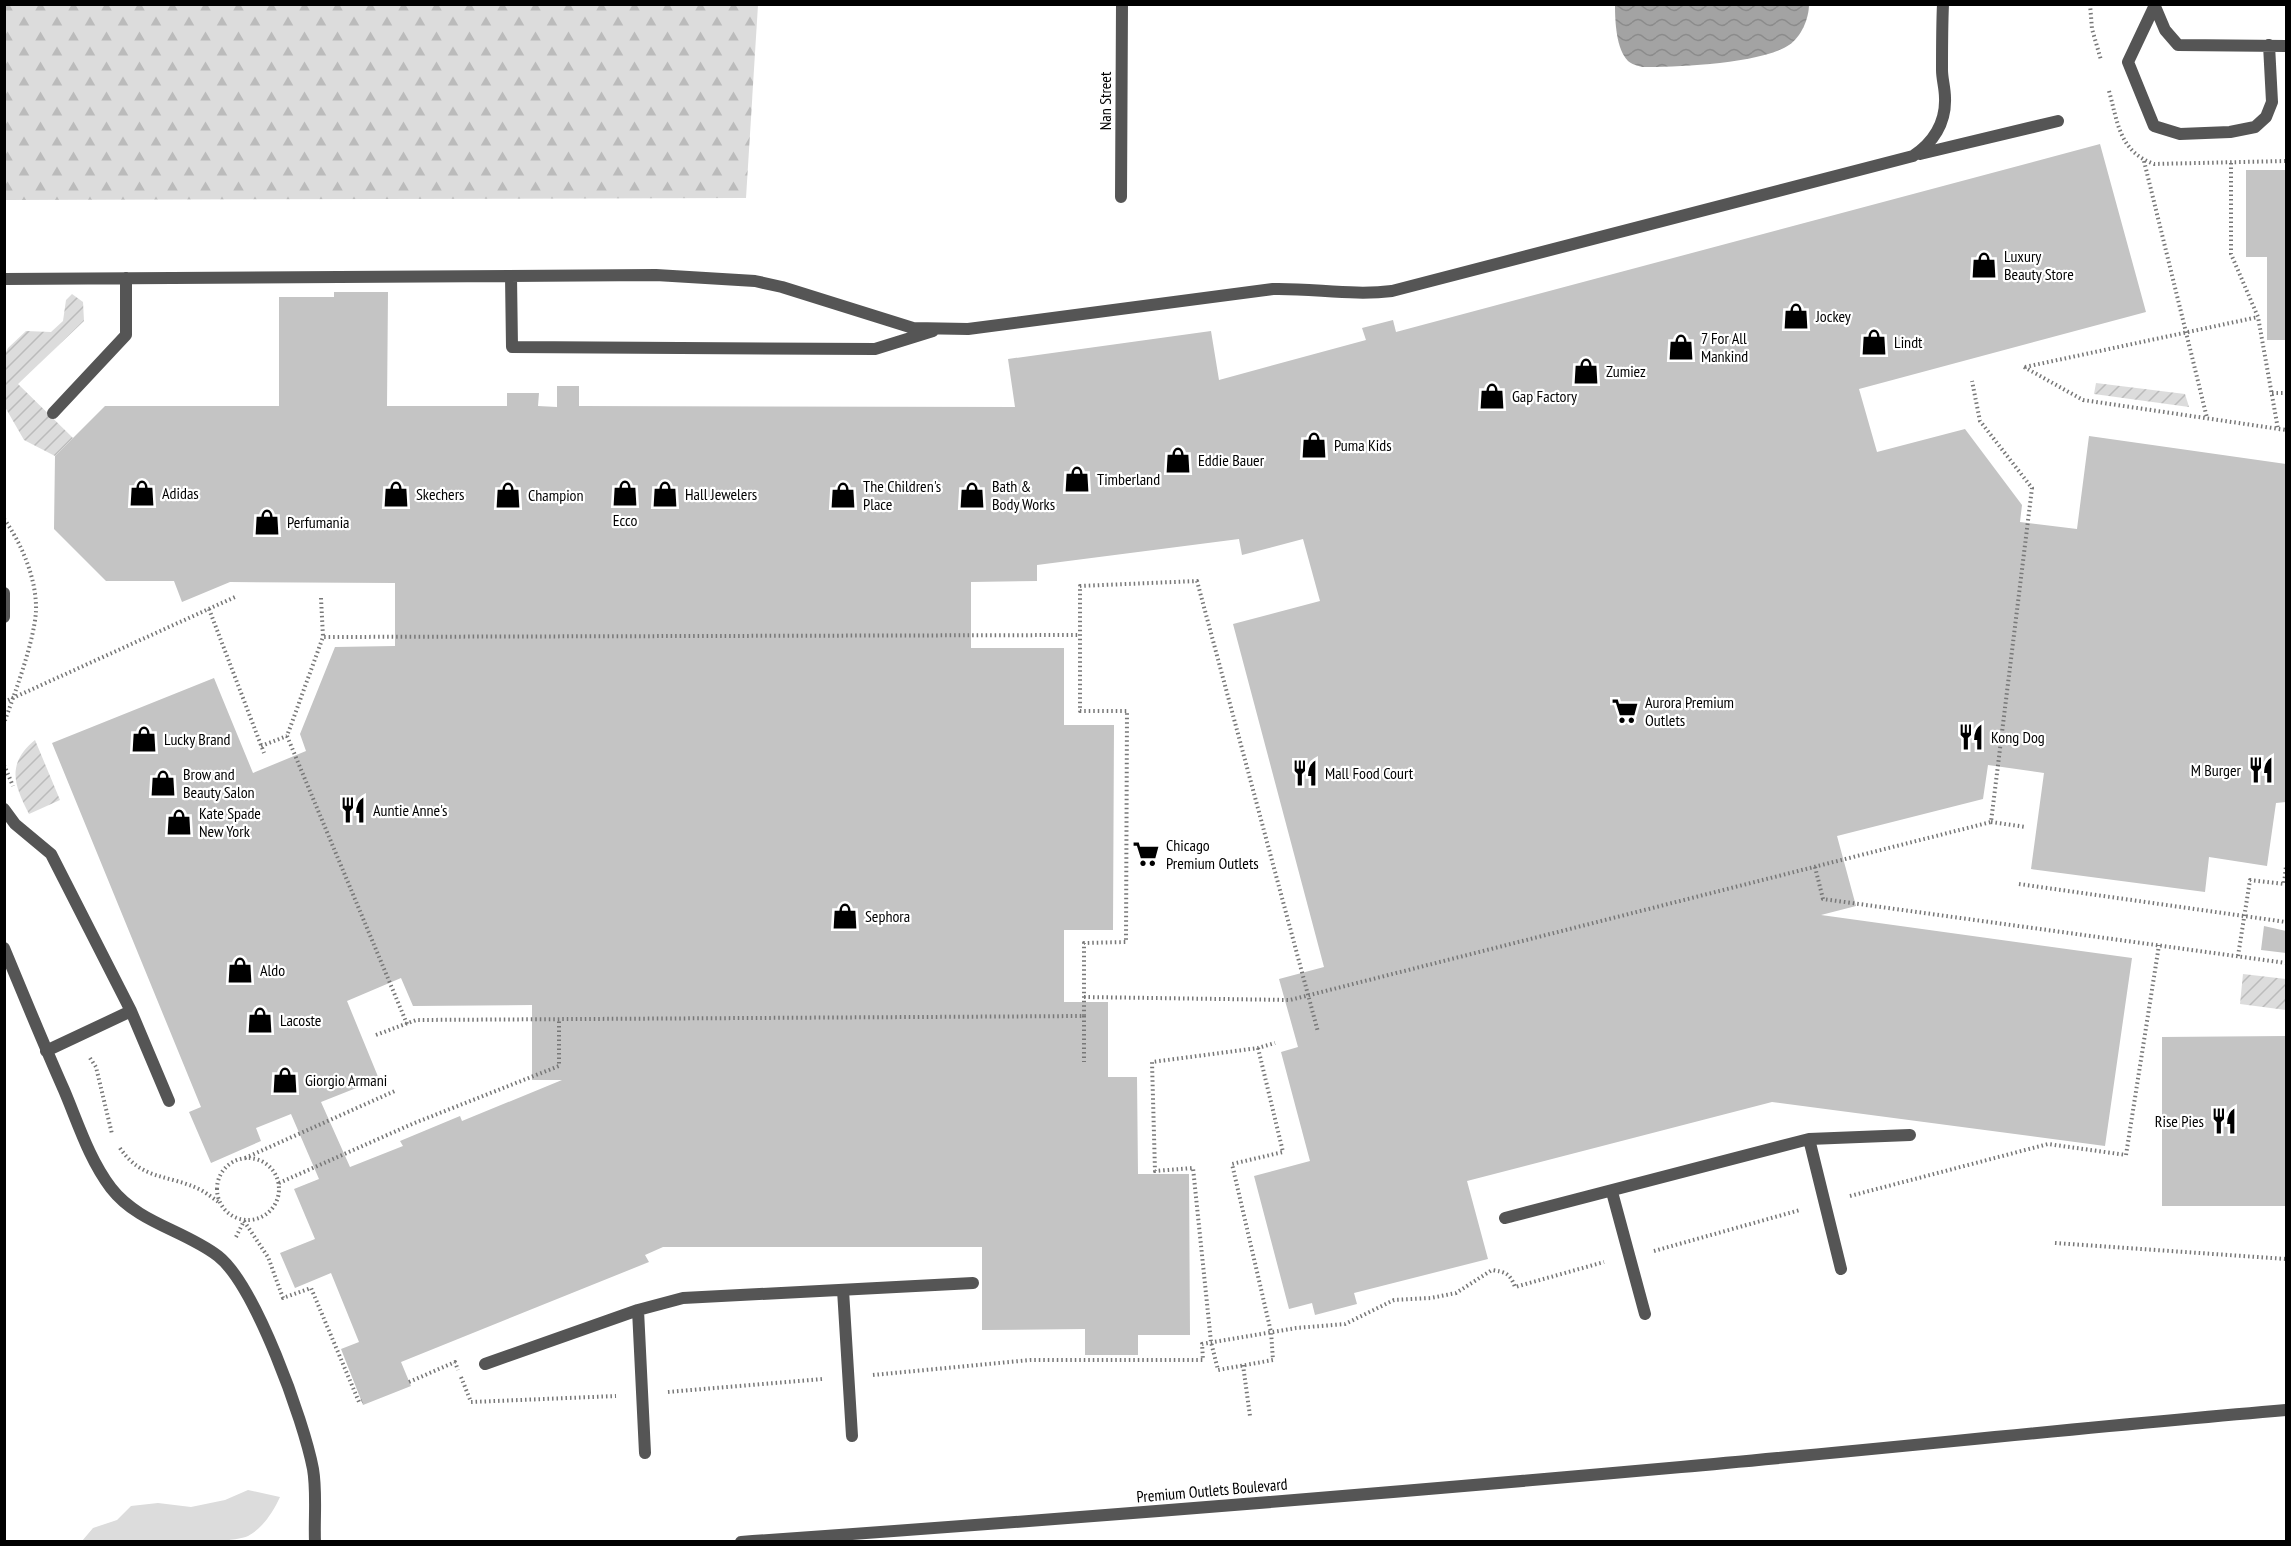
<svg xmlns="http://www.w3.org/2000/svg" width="2291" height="1546" font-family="'PT Sans Narrow',sans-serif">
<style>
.grass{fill:#dcdcdc}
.forest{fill:url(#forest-firs)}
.garden{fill:url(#garden-furrows)}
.water{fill:url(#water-waves)}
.building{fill:#c4c4c4;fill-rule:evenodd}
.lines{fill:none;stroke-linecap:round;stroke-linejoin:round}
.path{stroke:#777;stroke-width:4;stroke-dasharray:1.5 3;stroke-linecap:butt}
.lane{stroke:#555;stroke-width:12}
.street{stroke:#555;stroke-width:12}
.labels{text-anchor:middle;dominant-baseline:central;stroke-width:4.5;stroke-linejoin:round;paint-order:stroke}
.street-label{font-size:16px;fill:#000;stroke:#fff}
.poi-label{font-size:16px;fill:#000;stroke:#fff;text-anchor:start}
</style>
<defs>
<pattern id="forest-firs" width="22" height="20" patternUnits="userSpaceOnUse" patternTransform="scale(1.5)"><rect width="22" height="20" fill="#dcdcdc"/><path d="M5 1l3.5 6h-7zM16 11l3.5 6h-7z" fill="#bbb"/></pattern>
<pattern id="garden-furrows" width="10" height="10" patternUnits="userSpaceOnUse" patternTransform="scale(1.5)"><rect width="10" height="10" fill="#dcdcdc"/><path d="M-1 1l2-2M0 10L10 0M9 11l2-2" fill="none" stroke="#bbb"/></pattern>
<pattern id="water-waves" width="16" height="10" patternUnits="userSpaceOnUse" patternTransform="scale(1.5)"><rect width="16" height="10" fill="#a3a3a3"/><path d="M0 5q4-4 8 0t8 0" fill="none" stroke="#8b8b8b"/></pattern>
</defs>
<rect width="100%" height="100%" fill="#fff"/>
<path class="grass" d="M248,1490L280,1497C273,1512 263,1528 248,1536C226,1546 113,1542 82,1541L93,1528L117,1520L131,1506L158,1503L191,1507L225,1500Z"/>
<path class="forest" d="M4,5H758L746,198L5,200Z"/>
<path class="garden" d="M72,294L83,302L84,321L18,384L73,438L55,456L24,440L5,407L4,356L8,348L26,331L51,332L63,321L66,300Z
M2096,383L2185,394L2189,407L2094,394Z
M35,740L60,800L29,814C14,785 6,764 35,740Z
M2243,974L2286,979V1010L2240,1004Z"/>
<path class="water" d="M1809,4C1809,19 1801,37 1789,45C1760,64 1677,67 1642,67C1638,66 1631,64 1628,61C1616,49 1615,21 1615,5Z"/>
<path class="building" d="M2100,144L2146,312L1859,389L1877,452L1965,429L2022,505L2020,522L2077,529L2089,436L2286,464V802L2276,803L2267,866L2209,857L2205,892L2031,869L2044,773L1988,765L1983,799L1837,836L1856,906L1821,915L2132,958L2105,1146L1772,1102L1467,1181L1488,1259L1354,1293L1357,1304L1315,1315L1312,1303L1289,1309L1254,1176L1310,1161L1281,1052L1298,1047L1279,979L1324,967L1233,624L1320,601L1303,539L1242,555L1239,539L1037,565V581L971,582V648H1064V725H1114L1113,930H1064V1002H1108V1077H1137L1138,1174H1189L1190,1335H1138V1355H1085V1329L982,1330V1247H663L645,1255L649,1262L401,1362L411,1386L363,1405L341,1349L359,1342L331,1273L295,1288L280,1253L315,1239L294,1189L319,1179L291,1114L256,1128L261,1141L211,1163L189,1112L201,1107L52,743L214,678L253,773L306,751L300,734L335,647L395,646V583L230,582L182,602L174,581H106L54,529L55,456L105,406H279V297H334V292H388L387,406H507V393H539L538,406L557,407V386H579V406L1015,407L1008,359L1211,331L1219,380L1366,340L1362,328L1393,320L1396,332ZM401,978L413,1006L532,1005V1080H562L462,1121L460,1116L400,1141L403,1146L350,1167L321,1102L379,1079L347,1001Z
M2246,170H2286V340H2267V257H2246Z
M2264,926L2286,931V953L2261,950Z
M2286,1036V1206H2162V1037Z"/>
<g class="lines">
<path class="path" d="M2090,4L2092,29L2101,60
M2109,91C2118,123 2119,151 2154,164L2286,161
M2144,161L2207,418
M2231,163V254L2258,317L2278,429
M2024,367L2083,400L2286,430
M2025,367L2258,317
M2272,393H2286
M4,519C22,544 37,580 36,611C34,642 15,693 4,723
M321,598L323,637
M209,609L264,753
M4,702L235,597
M261,746L287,736
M4,765L13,786
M1991,822L2026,827
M1815,867L1823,899L2286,963
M2019,884L2286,922
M2238,956L2250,880L2284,884L2286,866
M1084,997L1290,1000L1991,822L2032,488L1980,421L1972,381
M1084,1016V1062
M407,1024L287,736L323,637L1080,635
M376,1035L416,1020L1084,1016V943L1126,942L1127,711H1080V586L1197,581L1318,1032
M1258,1048L1283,1152L1232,1164L1271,1332L1273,1360L1218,1370L1211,1342L1193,1168L1155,1171L1152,1062L1258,1048L1275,1043
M90,1058L96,1067L112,1134
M120,1148C142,1181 169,1174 201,1190C208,1194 214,1199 220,1203
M217 1189a31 31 0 1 1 62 0a31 31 0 1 1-62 0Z
M245,1158L397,1090
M279,1183L412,1124L559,1066V1019
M1850,1196L2048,1144L2126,1155L2159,945
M236,1237L244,1221L268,1257L283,1298L311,1288L359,1402L362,1401
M2055,1243L2286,1259
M1654,1251L1800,1210
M1243,1365L1250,1416
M873,1375L1030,1360H1203L1202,1344L1296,1328L1345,1324L1394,1300L1431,1298L1456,1293L1492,1270C1505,1272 1510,1273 1515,1287L1604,1262
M461,1377L471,1402L616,1396
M409,1382L455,1362L458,1370
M668,1392L822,1379"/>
<path class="lane" d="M2154,4L2165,30L2178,45L2286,46
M2154,7L2128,62L2154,126L2180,134L2230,132L2255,127L2266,117L2272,102L2269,45
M1920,154L2058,121
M511,276L512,347L875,349L933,331
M4,279L656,275L755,281L782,287L913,328L968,329L1273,289C1313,288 1352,296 1392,291L1913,156C1933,143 1946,123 1945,98C1945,88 1942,79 1942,70C1942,48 1942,26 1943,4
M53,413L126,335V278
M4,593V617
M4,809L15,824L51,854L131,1011L169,1101
M4,948C24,996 43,1043 64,1090C78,1123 89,1159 111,1188C138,1223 184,1230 218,1256C255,1285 304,1421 313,1469C317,1492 314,1518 315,1542
M46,1051L131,1011
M1809,1139L1841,1269
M1612,1192L1645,1314
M1505,1218L1809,1139L1910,1135
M843,1290L852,1436
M638,1310L645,1453
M485,1364L638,1310L683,1298L973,1283
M741,1542C1055,1520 1368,1495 1681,1467C1883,1449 2085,1427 2286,1410"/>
<path class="street" d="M1121,197L1122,4"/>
</g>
<defs>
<g id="shop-bare" transform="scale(2.07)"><path d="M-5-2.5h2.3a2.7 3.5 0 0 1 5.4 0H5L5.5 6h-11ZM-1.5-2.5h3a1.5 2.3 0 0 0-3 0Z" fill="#000" stroke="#fff" stroke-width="2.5" paint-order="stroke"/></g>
<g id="supermarket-bare" transform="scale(2.07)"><path d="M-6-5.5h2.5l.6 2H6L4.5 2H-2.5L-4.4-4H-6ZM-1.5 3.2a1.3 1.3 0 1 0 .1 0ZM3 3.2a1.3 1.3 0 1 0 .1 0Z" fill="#000" stroke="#fff" stroke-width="2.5" paint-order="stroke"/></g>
<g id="restaurant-bare" transform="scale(2.07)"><path d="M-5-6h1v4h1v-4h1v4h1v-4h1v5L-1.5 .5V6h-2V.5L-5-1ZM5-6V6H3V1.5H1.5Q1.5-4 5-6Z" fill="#000" stroke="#fff" stroke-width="2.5" paint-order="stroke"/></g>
</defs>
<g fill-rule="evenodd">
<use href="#shop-bare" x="1984" y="265"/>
<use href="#shop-bare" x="1796" y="316"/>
<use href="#shop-bare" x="1874" y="342"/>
<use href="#shop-bare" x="1681" y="347"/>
<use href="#shop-bare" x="1586" y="371"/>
<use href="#shop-bare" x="1492" y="396"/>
<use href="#shop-bare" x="1314" y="445"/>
<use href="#shop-bare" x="1178" y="460"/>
<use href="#shop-bare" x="1077" y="479"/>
<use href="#shop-bare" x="142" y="493"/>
<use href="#shop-bare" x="625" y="493"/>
<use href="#shop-bare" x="396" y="494"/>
<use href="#shop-bare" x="665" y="494"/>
<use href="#shop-bare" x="508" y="495"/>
<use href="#shop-bare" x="843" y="495"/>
<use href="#shop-bare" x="972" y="495"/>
<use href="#shop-bare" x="267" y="522"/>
<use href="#supermarket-bare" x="1625" y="711"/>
<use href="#restaurant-bare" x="1971" y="737"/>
<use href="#shop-bare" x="144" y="739"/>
<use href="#restaurant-bare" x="2261" y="770"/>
<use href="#restaurant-bare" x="1305" y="773"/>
<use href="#shop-bare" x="163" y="783"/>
<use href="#restaurant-bare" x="353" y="810"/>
<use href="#shop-bare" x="179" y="822"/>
<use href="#supermarket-bare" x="1146" y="854"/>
<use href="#shop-bare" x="845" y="916"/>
<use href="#shop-bare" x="240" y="970"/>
<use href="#shop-bare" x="260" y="1020"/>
<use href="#shop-bare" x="285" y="1080"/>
<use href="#restaurant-bare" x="2224" y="1121"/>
</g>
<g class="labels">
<g class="street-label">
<text transform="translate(1105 101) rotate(-90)">Nan Street</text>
<text transform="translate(1212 1490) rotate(-5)">Premium Outlets Boulevard</text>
</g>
<g class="poi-label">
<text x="2004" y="256">Luxury<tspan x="2004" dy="18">Beauty Store</tspan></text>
<text x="1816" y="316">Jockey</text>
<text x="1701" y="338">7 For All<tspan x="1701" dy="18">Mankind</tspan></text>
<text x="1894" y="342">Lindt</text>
<text x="1606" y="371">Zumiez</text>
<text x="1512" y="396">Gap Factory</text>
<text x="1334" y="445">Puma Kids</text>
<text x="1198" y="460">Eddie Bauer</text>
<text x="1097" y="479">Timberland</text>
<text x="863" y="486">The Children's<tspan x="863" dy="18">Place</tspan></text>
<text x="992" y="486">Bath &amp;<tspan x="992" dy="18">Body Works</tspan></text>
<text x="162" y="493">Adidas</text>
<text x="416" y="494">Skechers</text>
<text x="685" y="494">Hall Jewelers</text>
<text x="528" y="495">Champion</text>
<text x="625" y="520" text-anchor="middle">Ecco</text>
<text x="287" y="522">Perfumania</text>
<text x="1645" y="702">Aurora Premium<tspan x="1645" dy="18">Outlets</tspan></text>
<text x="1991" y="737">Kong Dog</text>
<text x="164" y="739">Lucky Brand</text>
<text x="2241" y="770" text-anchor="end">M Burger</text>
<text x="1325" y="773">Mall Food Court</text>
<text x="183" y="774">Brow and<tspan x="183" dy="18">Beauty Salon</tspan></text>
<text x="373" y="810">Auntie Anne's</text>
<text x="199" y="813">Kate Spade<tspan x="199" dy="18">New York</tspan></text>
<text x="1166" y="845">Chicago<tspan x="1166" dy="18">Premium Outlets</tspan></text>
<text x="865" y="916">Sephora</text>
<text x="260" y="970">Aldo</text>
<text x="280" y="1020">Lacoste</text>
<text x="305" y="1080">Giorgio Armani</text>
<text x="2204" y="1121" text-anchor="end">Rise Pies</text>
</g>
</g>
<rect width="2291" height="1546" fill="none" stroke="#000000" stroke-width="12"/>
</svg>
